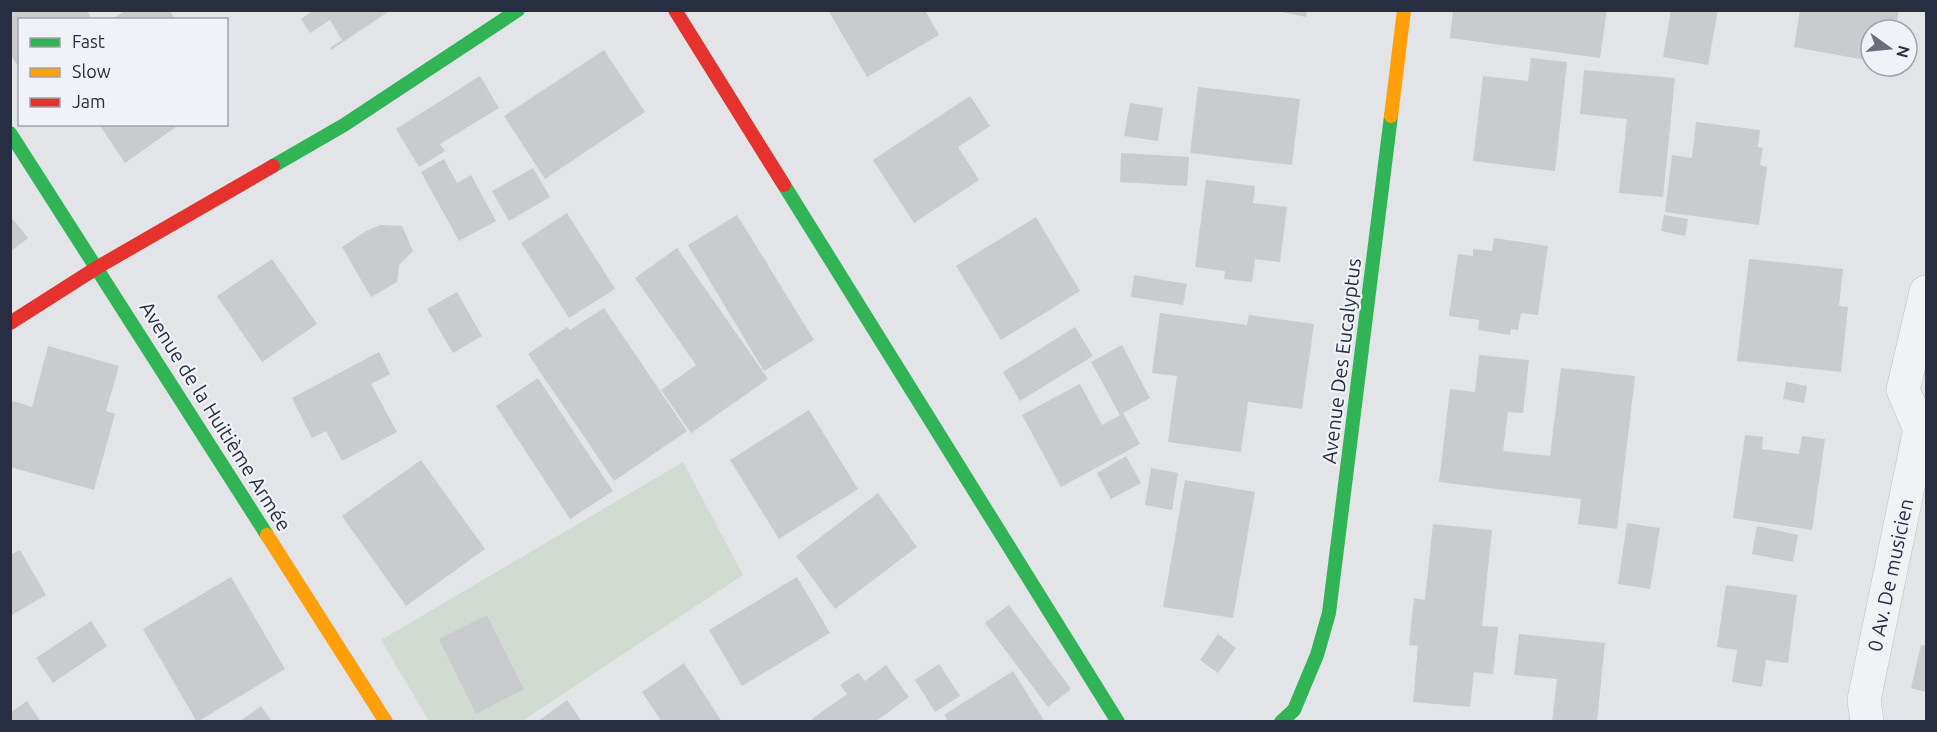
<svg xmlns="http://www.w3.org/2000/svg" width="1937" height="732" font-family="Ubuntu,sans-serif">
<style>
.green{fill:#d2dbd2}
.building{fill:#c9cbcf}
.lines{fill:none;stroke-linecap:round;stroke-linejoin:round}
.street-casing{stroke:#bfc1c5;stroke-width:34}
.street{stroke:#f1f2f4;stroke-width:33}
.fast{stroke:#30b455;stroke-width:14}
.slow{stroke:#ff9f0a;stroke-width:14}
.jam{stroke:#e5322d;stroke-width:14}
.labels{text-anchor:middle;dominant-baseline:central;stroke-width:4.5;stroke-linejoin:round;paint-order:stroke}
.street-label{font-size:20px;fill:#282e41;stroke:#f0f2f7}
</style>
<rect width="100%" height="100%" fill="#e2e4e7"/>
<path class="green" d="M683,462L743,575L522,721H429L381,640Z"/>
<path class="building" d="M10,10H87L92,20H20V69L10,54Z
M126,10H170L175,20H111Z
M314,10H391L331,50L330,48L342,40L330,20L310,33L301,19Z
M828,10H925L939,35L867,77Z
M1272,10H1307L1306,17Z
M1453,10H1607L1600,58L1450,38Z
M1671,10H1718L1708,65L1663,57Z
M1800,10H1899L1895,30H1871V61L1794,47Z
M604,50L645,112L545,179L504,116Z
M1531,58L1567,62L1555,171L1473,161L1483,76L1528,81Z
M1584,70L1675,78L1663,197L1619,193L1627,119L1580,114Z
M480,76L499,108L440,144L445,151L419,167L396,129Z
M1198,87L1300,99L1292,165L1190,153Z
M970,96L990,126L958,147L979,180L914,223L873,160Z
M1130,103L1163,108L1158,141L1124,136Z
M1696,122L1760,130L1758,147L1763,148L1760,165L1767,167L1759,225L1665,212L1672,155L1692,158Z
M99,124H180L125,163Z
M1121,153L1189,157L1187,186L1120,182Z
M444,159L457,183L471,175L496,221L459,241L421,172Z
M533,168L550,197L509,221L492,191Z
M1206,180L1255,186L1253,203L1287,207L1280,262L1255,259L1252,282L1224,279L1225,271L1195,267Z
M567,213L615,289L569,318L521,243Z
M737,215L814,340L764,371L688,245Z
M1664,215L1688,219L1685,236L1661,231Z
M10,216L28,238L10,252Z
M1036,217L1080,291L1001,340L956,266Z
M381,225L402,226L413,251L399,265L397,282L371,297L342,247L366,231Z
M1494,238L1548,246L1538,315L1521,313L1518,330L1511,329L1510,335L1478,330L1479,320L1449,316L1458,254L1473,256V249L1492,251Z
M677,248L768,379L691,433L661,390L696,365L635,278Z
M272,259L317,324L262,362L217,296Z
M1749,259L1843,269L1839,306L1848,307L1841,372L1737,361Z
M1134,275L1187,284L1183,305L1131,297Z
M457,292L482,336L453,353L427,309Z
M604,308L687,431L614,481L528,354L567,327L570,330Z
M1160,313L1247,325L1249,315L1314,324L1302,409L1248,402L1241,452L1168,442L1177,376L1152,373Z
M1075,327L1093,356L1020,401L1003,372Z
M1122,345L1150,398L1123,413L1140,444L1061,487L1022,415L1080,384L1102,425L1120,415L1091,362Z
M48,346L119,366L106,411L115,414L94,490L10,467V410L13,401L32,407Z
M379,352L390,374L371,384L397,432L342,461L326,431L312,438L292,398Z
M1479,355L1529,360L1523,413L1508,412L1503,451L1550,456L1561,368L1635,376L1617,529L1578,524L1581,499L1439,482L1450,389L1475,392Z
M538,378L613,491L570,519L496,406Z
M1786,382L1807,386L1804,403L1783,399Z
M809,410L858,489L779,539L730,460Z
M1745,435L1763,437L1762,449L1799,454L1802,436L1825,439L1812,530L1733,518Z
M1126,456L1141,483L1111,499L1097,473Z
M421,460L485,549L406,606L342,516Z
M1151,468L1178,473L1172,510L1145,505Z
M1185,480L1255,492L1233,618L1163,607Z
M878,493L917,547L835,609L796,556Z
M1627,523L1660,528L1650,589L1618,584Z
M1433,524L1492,530L1482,626L1498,627L1493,674L1474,672L1470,707L1413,702L1418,646L1409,645L1414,598L1425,600Z
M1757,526L1798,535L1793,562L1752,554Z
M20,550L46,595L10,616V555Z
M231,577L285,669L197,722L143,629Z
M797,577L830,633L742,686L709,630Z
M1726,585L1797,595L1788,663L1766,660L1762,687L1732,682L1737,650L1717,647Z
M1009,605L1071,689L1048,707L985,623Z
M487,615L524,689L476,714L439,639Z
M91,621L107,646L53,683L36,658Z
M1218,634L1236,648L1218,673L1200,660Z
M1519,634L1605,643L1597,722H1552L1557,679L1514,675Z
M1921,645L1926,646V692L1911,688Z
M684,663L722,722H662L642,692Z
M939,664L960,696L935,712L915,680Z
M886,665L909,697L875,722H814L812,719L847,694L840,685L858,673L865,681Z
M1013,671L1045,722H949L944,715Z
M567,700L582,722H537Z
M27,701L41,722H10V713Z
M261,706L272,722H239Z"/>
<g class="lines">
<g class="street-casing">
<path id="street" d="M1867,722L1864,700L1920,429L1903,390L1926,292"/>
</g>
<use href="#street" class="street"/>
<path class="fast" d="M10,133L267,535
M273,166L344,125L518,10
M784,185L1118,722
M1281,722L1294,710L1317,655L1329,613L1391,116"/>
<path class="slow" d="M1391,116L1404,10
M267,535L386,722"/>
<path class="jam" d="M675,10L784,185
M10,323L98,267L273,166"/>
</g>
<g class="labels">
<g class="street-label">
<text transform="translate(1341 361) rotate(-83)">Avenue Des Eucalyptus</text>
<text transform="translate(216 416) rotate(58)">Avenue de la Huitième Armée</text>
<text transform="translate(1890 575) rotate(-78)">0 Av. De musicien</text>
</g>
</g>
<rect width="1937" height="732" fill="none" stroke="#282e41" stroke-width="24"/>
<rect x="18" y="18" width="210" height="108" fill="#f0f2f7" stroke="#a0a4ae" stroke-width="1.5"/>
<rect x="30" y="38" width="30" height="9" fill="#30b455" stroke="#a0a4ae" stroke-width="1.5"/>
<text x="72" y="48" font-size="18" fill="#282e41">Fast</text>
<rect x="30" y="68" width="30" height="9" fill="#ff9f0a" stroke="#a0a4ae" stroke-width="1.5"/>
<text x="72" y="78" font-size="18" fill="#282e41">Slow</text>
<rect x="30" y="98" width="30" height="9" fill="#e5322d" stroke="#a0a4ae" stroke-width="1.5"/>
<text x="72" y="108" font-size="18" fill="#282e41">Jam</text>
<g transform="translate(1889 48) rotate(105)"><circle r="28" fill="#f0f2f7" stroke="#a0a4ae" stroke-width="1.5"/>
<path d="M0-4.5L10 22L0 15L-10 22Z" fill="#696e7b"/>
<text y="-9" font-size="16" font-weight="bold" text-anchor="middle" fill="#282e41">N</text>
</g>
</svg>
